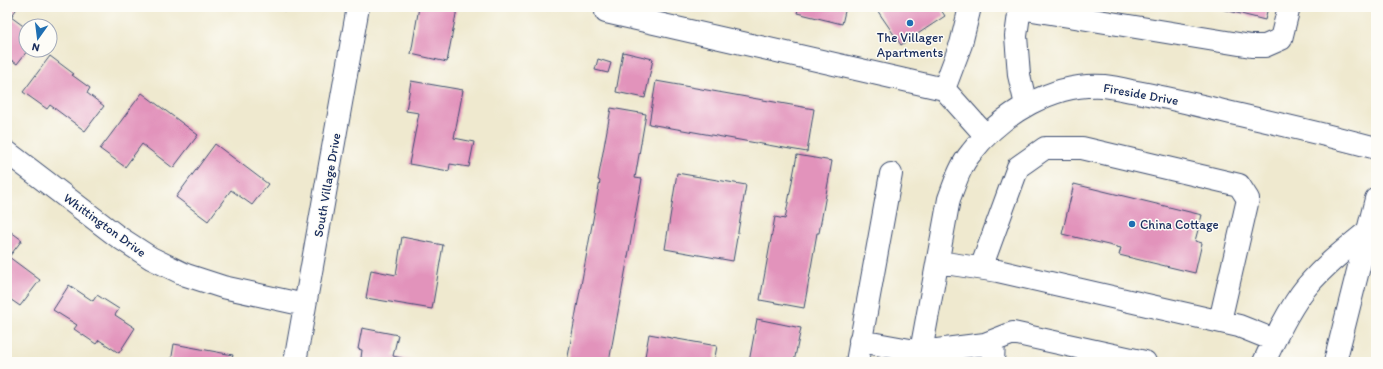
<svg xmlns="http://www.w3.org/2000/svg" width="1383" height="369" font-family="Itim,sans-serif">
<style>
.building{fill:#e293bb}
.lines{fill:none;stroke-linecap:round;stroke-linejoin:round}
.minor-casing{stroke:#3b4b6f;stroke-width:24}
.major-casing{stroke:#3b4b6f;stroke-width:24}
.minor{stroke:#fff;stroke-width:22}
.major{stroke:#fff;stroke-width:22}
.poi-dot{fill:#1f6fb2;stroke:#fdfcf7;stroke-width:1.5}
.labels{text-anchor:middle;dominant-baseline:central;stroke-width:3;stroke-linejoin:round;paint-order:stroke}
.poi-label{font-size:13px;fill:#1b2f5e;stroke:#fdfcf7}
.street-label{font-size:13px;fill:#1b2f5e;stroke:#fdfcf7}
</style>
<rect width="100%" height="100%" fill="#fdfcf7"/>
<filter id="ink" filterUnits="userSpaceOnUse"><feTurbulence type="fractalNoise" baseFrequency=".025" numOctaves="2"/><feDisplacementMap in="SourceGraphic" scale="8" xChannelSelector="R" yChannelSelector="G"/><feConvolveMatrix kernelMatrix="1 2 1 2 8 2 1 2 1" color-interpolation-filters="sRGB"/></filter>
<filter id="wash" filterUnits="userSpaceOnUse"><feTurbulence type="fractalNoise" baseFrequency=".012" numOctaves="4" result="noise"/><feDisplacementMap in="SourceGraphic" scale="16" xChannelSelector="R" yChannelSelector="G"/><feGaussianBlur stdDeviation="0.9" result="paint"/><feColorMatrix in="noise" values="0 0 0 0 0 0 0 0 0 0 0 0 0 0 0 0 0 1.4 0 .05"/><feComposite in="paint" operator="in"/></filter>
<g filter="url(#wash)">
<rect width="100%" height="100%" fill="#efe9cf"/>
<g id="blocks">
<path class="building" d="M7,7H18L11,17L26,28V50H28L17,64L7,57Z
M254,7H288V11L254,8Z
M419,7H448L457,9L447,62L411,54Z
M799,7H846L842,24L797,13Z
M875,7H939L945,16L901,45Z
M1213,7H1268L1265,20Z
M623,52L653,59L645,98L616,92Z
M50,56L74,74L72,75L90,88L87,93L104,106L85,131L50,105L47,109L23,92Z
M598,59L611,63L608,73L595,70Z
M411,81L463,90L454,138L474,142L469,167L450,164L449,171L409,164L419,113L406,111Z
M656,81L814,109L807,152L649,124Z
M142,93L198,135L173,168L142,144L125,167L100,149Z
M611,108L646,114L635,178L642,179L609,362H567L600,181L598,180Z
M215,144L268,184L252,205L231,190L208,221L176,197Z
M797,155L832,161L819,233H817L804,308L760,300L775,217L785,219Z
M677,173L746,185L733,261L665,249Z
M1074,184L1202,215L1195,241L1202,243L1195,273L1119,255L1121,248L1062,234Z
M7,229L22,240L9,257L40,280L20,306L7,297Z
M402,237L443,245L432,309L366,298L371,270L396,275Z
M69,285L93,301L97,295L119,309L115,315L135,328L119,353L99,340L96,344L74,329L77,325L53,310Z
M757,319L801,328L794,362H749Z
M362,328L398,335L393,356L418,362H363V359L361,358L362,350L358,349Z
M649,334L717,346L714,362H644Z
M174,344L233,355L231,362H171Z"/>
</g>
</g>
<g filter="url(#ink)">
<use href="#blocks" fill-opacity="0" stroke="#3b4b6f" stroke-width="1"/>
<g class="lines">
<g class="minor-casing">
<path id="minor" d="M1020,7L1016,36L1019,75L1026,105
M1020,8L1251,46H1265L1281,39L1289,7
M606,12L944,89L986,136
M944,89L961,44L970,7
M7,152L117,236L151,258L186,275L223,287L305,305
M938,262L998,271L1239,326L1274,340
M981,268L1018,167L1045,148H1082L1239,185L1248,199L1220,321
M860,341L921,352L985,344L1013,333L1145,362
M295,362L358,7
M857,362L891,174
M919,362L949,199C955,183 960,166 971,153C1001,114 1054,82 1104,86C1113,87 1122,89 1131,91C1162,96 1192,104 1223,111C1274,123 1325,134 1376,148
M993,362L994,341
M1264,362C1275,338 1286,315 1301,294C1319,269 1345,250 1369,230"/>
</g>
<g class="major-casing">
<path id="major" d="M1335,362L1376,199"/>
</g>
<use href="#minor" class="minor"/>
<use href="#major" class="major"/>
</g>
</g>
<g class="poi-dot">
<circle cx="910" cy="23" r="4"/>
<circle cx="1132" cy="224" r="4"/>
</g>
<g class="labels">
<g class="poi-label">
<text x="910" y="37">The Villager<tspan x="910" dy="15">Apartments</tspan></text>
<text x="1140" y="224" text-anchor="start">China Cottage</text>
</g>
<g class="street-label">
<text transform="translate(1141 94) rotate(10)">Fireside Drive</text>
<text transform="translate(327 185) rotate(-80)">South Village Drive</text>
<text transform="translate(105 225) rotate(36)">Whittington Drive</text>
</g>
</g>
<rect width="1383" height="369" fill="none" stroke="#fdfcf7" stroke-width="24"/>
<g transform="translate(38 38) rotate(194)"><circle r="19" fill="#fdfcf7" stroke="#a3aaba"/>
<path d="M0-3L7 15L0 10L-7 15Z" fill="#1f6fb2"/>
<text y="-6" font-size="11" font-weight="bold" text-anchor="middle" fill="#1b2f5e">N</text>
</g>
</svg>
